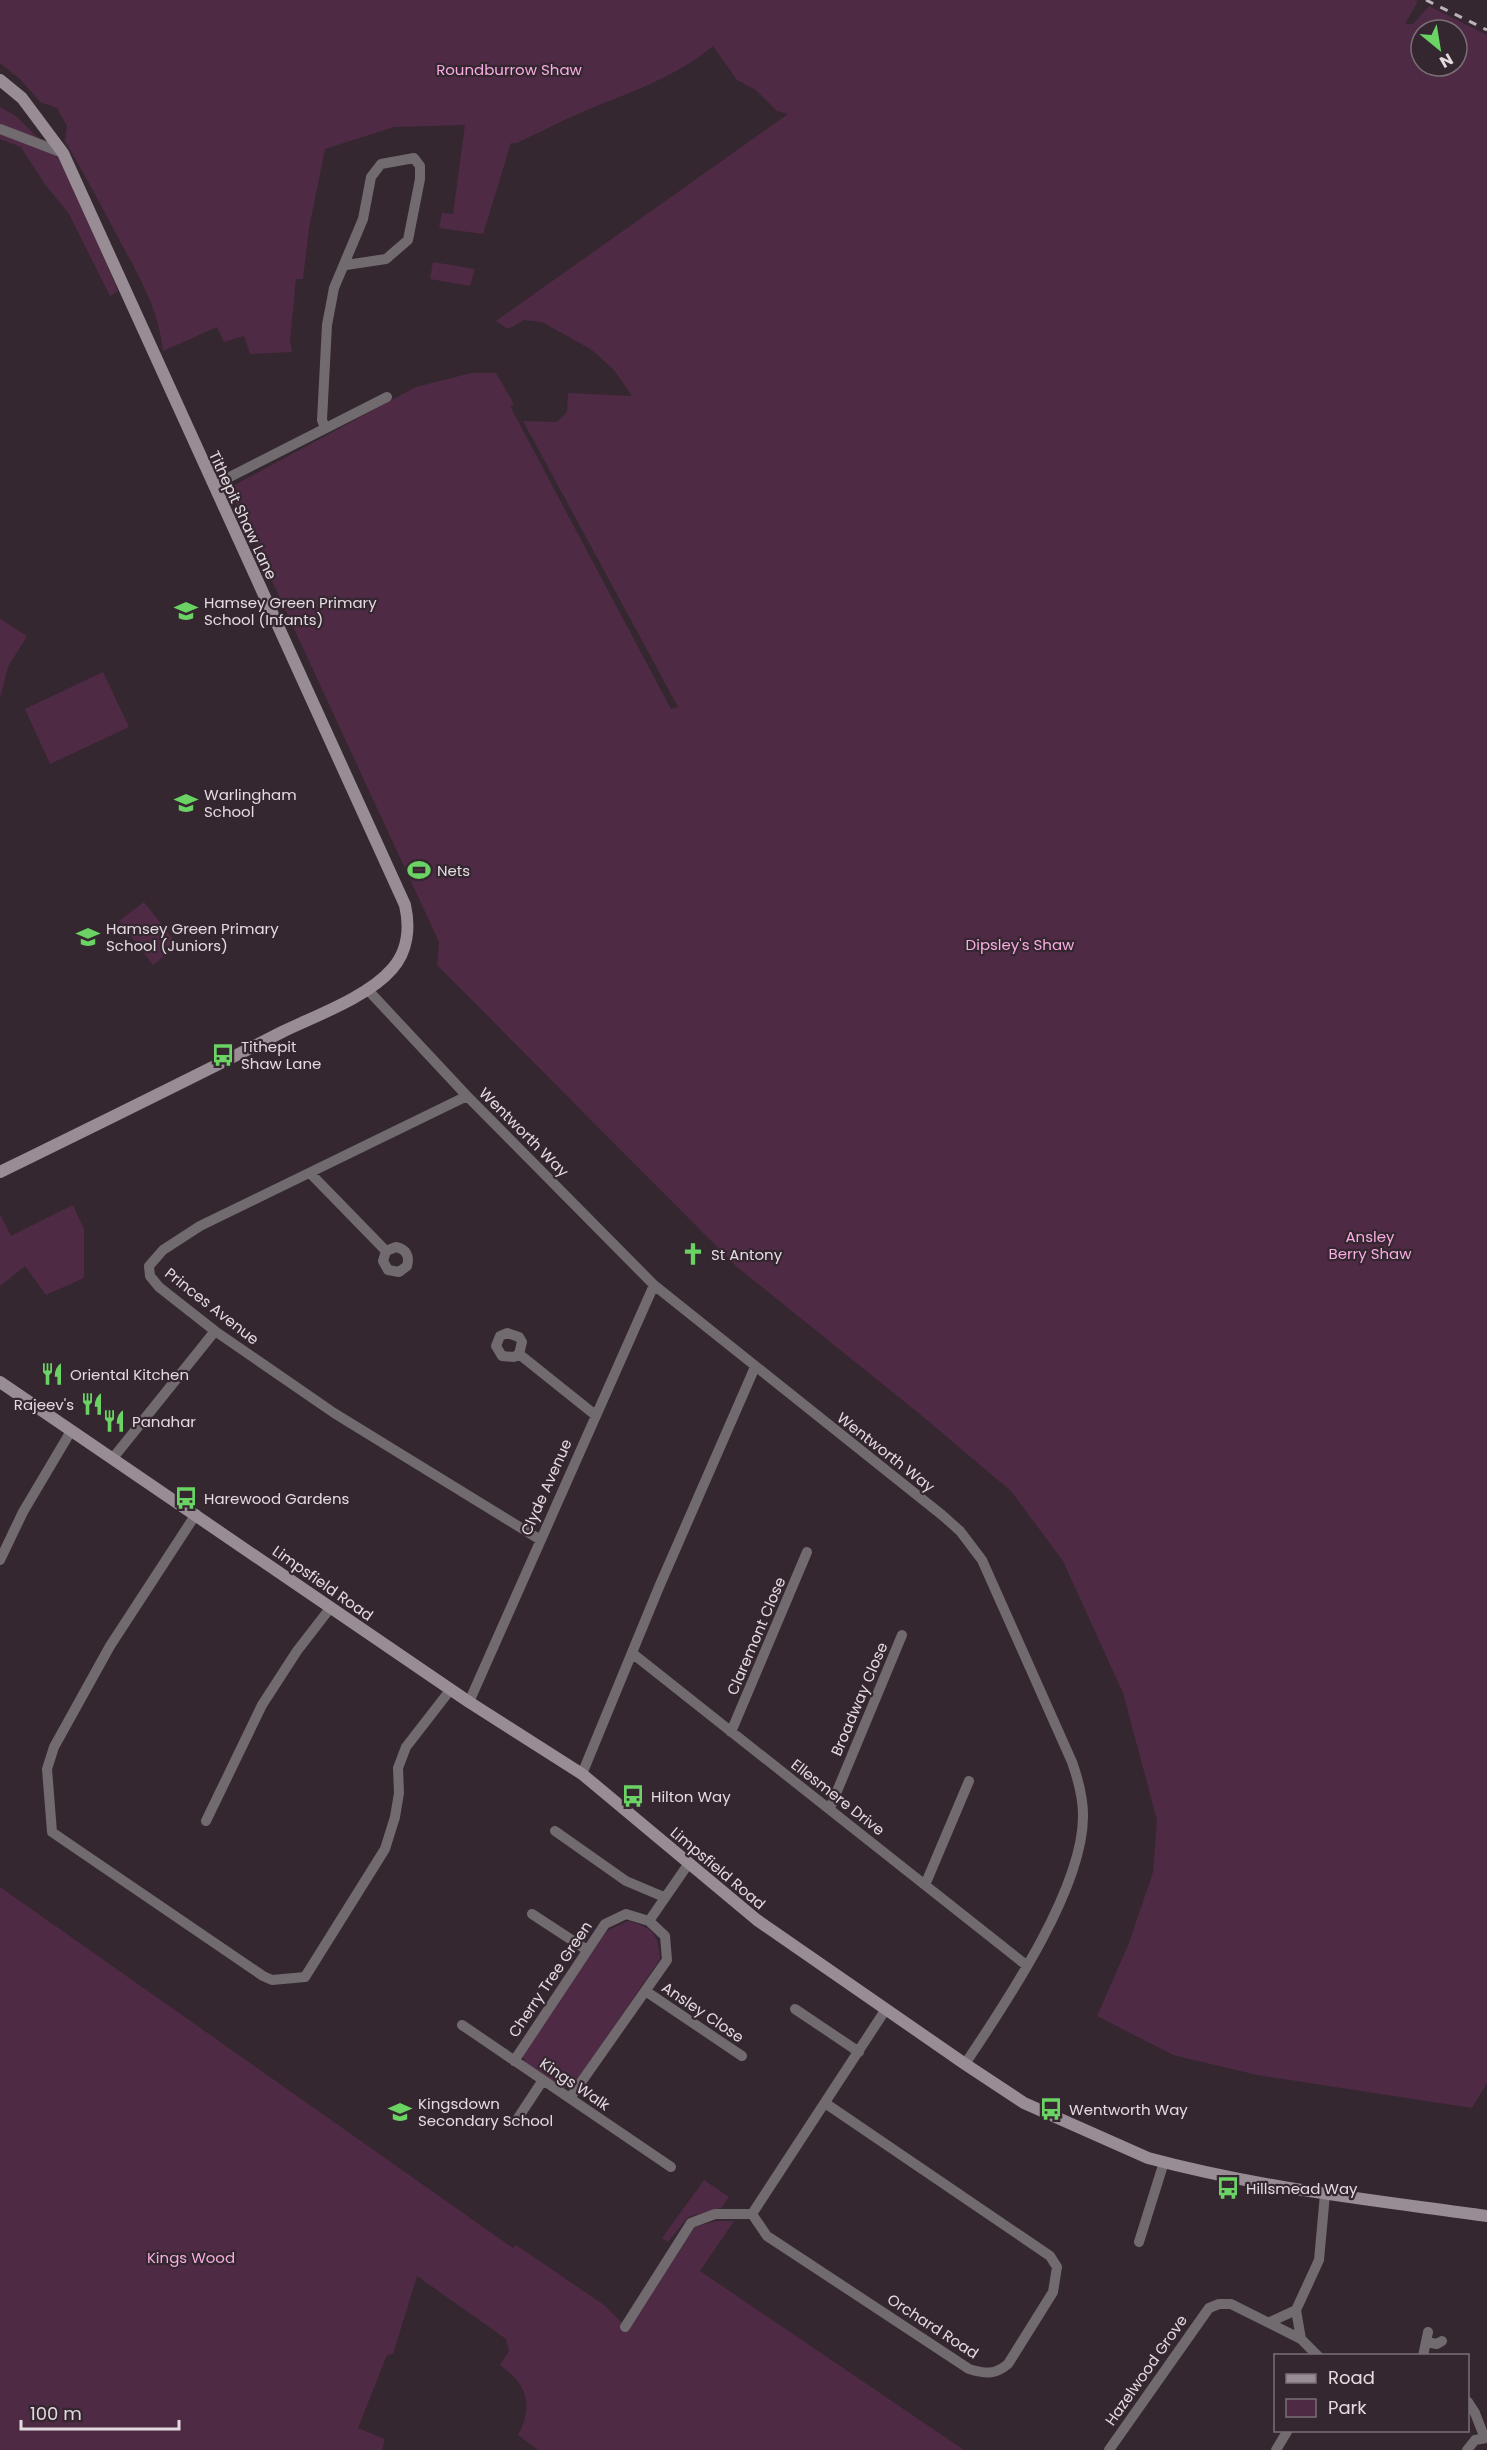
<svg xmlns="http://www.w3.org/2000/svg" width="1487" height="2450" font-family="Poppins,sans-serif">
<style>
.green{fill:#4f2a44;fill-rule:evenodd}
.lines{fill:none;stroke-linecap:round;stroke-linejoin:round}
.street{stroke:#716a6f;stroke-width:10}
.secondary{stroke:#988d94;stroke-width:12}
.rail{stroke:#bbb1b8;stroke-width:3;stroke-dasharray:8 8;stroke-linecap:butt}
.labels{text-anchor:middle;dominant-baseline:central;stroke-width:4.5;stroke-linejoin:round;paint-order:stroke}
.park-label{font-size:15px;fill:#f9ace1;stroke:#342730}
.street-label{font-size:15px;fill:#e4dbe1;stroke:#342730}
.poi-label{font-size:15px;fill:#e4dbe1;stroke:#342730;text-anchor:start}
</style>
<rect width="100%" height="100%" fill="#342730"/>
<path class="green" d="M0,0H1415L1418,1L1405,24H1413L1429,6L1487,35V2083L1472,2108L1257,2075L1173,2055L1097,2016L1129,1943L1153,1872L1157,1820L1123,1693L1063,1561L1011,1491L916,1411L737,1267L437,965L439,942L229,488L416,387L471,373H496L514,404L510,406L671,709L678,707L523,421L557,422L567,412L568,393L632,396L614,370L592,350L542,322L524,320L508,329L496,321L788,114L777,111L756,90L737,80L713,46C675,78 625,94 580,113C559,122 538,133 517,143H511L483,234L439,228L442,213L453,214L465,125L394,127L325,149L309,228L303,279H296L290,341L292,352L250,354L244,336L224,342L217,327L163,351C159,311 140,278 121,243C103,209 85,175 65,141L67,126L57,108L40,102L21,80L0,63ZM1421,30H1457V66H1421Z
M0,107L16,116L59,159L80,201L118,291L110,296L69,214L44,183L21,147L0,139Z
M433,262L475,269L470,286L430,279Z
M0,619L27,636L8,667L0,698Z
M103,672L129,727L50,764L25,709Z
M144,902L178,945L153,965L119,921Z
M73,1205L84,1229V1278L46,1295L25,1266L0,1286V1214L11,1236Z
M0,1887L513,2248L516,2245L604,2305L626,2327L629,2329L695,2227L716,2221H734L700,2271L964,2450H538L518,2435C534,2406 527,2384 500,2365L509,2351L506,2339L417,2276L393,2354L387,2355L358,2428L385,2439L382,2450H0Z
M628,1921C653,1928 658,1933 660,1959L575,2083L563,2089L526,2064L522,2055L607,1931Z
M704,2180L729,2197L721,2208L688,2217L668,2242L662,2238Z"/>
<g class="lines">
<path class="street" d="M0,129L63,153
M325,428L322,420L327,325L334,288L363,219L371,177L381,164L414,158L420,166V179L408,240L386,259L346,265
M214,485L387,397
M367,989L467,1096L654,1285L942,1515L960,1531L982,1560L1072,1762C1078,1779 1083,1797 1083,1815C1084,1888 1005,2004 965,2064
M467,1096L200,1226L163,1250L149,1266L150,1276L159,1287L215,1331L334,1413L539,1539
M311,1174L386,1251L383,1261L388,1270L399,1272L407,1266C410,1256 406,1249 396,1247L386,1251
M519,1354L514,1357L502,1356L496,1346L500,1336L507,1333L519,1337L522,1342L519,1354L594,1414
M113,1458L215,1331
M196,1514L110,1646L54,1747L47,1769L52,1832L65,1841L263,1976L272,1980L305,1977L385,1849L395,1817L399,1793L398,1768L406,1747L451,1689
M0,1560L23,1512L71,1431
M632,1653L1026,1965
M469,1702L654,1285
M731,1732L807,1552
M582,1774L659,1587L755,1367
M830,1808L902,1635
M206,1821L262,1705L297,1651L331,1607
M555,1831L626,1881L664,1897
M925,1885L969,1781
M532,1914L587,1950
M647,1992L742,2056
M795,2009L859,2052
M462,2025L671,2167
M514,2061L605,1924L626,1914L649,1921
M570,2098L667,1960L665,1936L649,1921L689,1863
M825,2103L1050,2256L1057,2267L1053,2292L1008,2364C995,2375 985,2374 969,2369L767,2236L752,2214L886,2009
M518,2118L543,2080
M1139,2242L1164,2162
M1270,2322L1296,2310
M625,2327L691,2223L715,2214H752
M1426,2342L1437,2344L1442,2341
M1318,2356L1301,2339L1296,2310L1319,2260L1325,2194
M1423,2356L1428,2332
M1468,2402L1475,2413L1484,2436
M1109,2450L1209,2308L1219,2304H1231L1301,2339
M1276,2450L1288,2430
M1467,2450L1475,2440L1487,2438"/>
<path class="secondary" d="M0,80L22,98L63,153L405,905C410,927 408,951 392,969C368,997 315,1016 282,1032C188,1080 94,1126 0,1172
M0,1382L469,1702L582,1774L757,1920L965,2064L1024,2103L1148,2158C1259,2188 1373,2200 1487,2216"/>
<path class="rail" d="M1426,0L1487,30"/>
</g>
<defs>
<g id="school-bare" transform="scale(1.8)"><path d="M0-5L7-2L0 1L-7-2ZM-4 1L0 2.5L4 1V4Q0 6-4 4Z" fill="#6ad364" stroke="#342730" stroke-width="2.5" paint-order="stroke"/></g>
<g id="stadium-bare" transform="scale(1.8)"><path d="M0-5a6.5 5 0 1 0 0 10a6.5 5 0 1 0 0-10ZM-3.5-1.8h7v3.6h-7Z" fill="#6ad364" stroke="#342730" stroke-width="2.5" paint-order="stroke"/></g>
<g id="bus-bare" transform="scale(1.8)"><path d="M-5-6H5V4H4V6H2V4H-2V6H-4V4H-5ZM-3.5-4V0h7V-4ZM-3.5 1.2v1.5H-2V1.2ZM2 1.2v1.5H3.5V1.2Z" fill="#6ad364" stroke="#342730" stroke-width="2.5" paint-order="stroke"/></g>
<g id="church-bare" transform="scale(1.8)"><path d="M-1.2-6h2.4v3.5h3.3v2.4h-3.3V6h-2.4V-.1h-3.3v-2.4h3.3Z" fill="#6ad364" stroke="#342730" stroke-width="2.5" paint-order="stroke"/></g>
<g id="restaurant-bare" transform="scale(1.8)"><path d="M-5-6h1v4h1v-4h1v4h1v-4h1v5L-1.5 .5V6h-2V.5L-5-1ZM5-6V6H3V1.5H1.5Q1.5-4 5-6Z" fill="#6ad364" stroke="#342730" stroke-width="2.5" paint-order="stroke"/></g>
</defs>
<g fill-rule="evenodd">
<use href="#school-bare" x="186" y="611"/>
<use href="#school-bare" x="186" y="803"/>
<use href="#stadium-bare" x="419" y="870"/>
<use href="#school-bare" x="88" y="937"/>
<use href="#bus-bare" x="223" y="1055"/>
<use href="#church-bare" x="693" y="1254"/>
<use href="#restaurant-bare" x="52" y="1374"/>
<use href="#restaurant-bare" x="92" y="1404"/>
<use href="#restaurant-bare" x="114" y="1421"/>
<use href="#bus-bare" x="186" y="1498"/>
<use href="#bus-bare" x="633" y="1796"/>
<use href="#bus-bare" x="1051" y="2109"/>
<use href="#school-bare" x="400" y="2112"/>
<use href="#bus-bare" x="1228" y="2188"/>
</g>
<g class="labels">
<g class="park-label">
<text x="509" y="69">Roundburrow Shaw</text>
<text x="1020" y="944">Dipsley's Shaw</text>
<text x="1370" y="1236">Ansley<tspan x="1370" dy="17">Berry Shaw</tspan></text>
<text x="191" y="2257">Kings Wood</text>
</g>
<g class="street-label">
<text transform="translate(243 515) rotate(65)">Tithepit Shaw Lane</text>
<text transform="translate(524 1132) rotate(45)">Wentworth Way</text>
<text transform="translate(212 1306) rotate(38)">Princes Avenue</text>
<text transform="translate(886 1452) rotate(38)">Wentworth Way</text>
<text transform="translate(546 1487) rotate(-66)">Clyde Avenue</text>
<text transform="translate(323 1583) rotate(35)">Limpsfield Road</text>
<text transform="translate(756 1636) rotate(-67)">Claremont Close</text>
<text transform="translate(859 1699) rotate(-67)">Broadway Close</text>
<text transform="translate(838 1797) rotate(38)">Ellesmere Drive</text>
<text transform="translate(718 1868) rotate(40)">Limpsfield Road</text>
<text transform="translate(550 1979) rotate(-56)">Cherry Tree Green</text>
<text transform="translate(703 2012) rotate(34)">Ansley Close</text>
<text transform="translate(575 2084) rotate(34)">Kings Walk</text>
<text transform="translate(933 2326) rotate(33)">Orchard Road</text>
<text transform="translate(1146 2370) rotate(-55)">Hazelwood Grove</text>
</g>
<g class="poi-label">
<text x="204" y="602">Hamsey Green Primary<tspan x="204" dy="17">School (Infants)</tspan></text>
<text x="204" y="794">Warlingham<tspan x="204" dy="17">School</tspan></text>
<text x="437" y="870">Nets</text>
<text x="106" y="928">Hamsey Green Primary<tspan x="106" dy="17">School (Juniors)</tspan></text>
<text x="241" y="1046">Tithepit<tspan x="241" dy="17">Shaw Lane</tspan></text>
<text x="711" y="1254">St Antony</text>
<text x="70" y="1374">Oriental Kitchen</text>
<text x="74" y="1404" text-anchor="end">Rajeev's</text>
<text x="132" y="1421">Panahar</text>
<text x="204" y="1498">Harewood Gardens</text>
<text x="651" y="1796">Hilton Way</text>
<text x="418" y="2103">Kingsdown<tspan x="418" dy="17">Secondary School</tspan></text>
<text x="1069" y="2109">Wentworth Way</text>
<text x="1246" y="2188">Hillsmead Way</text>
</g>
</g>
<rect x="1274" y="2354" width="195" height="78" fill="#342730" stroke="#7a6f77" stroke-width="1.5"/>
<rect x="1286" y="2374" width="30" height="9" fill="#988d94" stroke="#7a6f77" stroke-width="1.5"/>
<text x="1328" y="2384" font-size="18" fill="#e4dbe1">Road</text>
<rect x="1286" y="2399" width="30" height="18" fill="#4f2a44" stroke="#7a6f77" stroke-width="1.5"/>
<text x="1328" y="2414" font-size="18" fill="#e4dbe1">Park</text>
<g transform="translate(1439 48) rotate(150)"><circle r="28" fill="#342730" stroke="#7a6f77" stroke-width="1.5"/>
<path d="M0-4.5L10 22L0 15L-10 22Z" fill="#6ad364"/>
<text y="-9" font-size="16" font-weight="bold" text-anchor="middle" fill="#e4dbe1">N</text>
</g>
<path d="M21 2420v9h158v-9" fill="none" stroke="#e4dbe1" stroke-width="3"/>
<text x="30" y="2420" font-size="18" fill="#e4dbe1" stroke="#342730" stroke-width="4.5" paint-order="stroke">100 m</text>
</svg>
